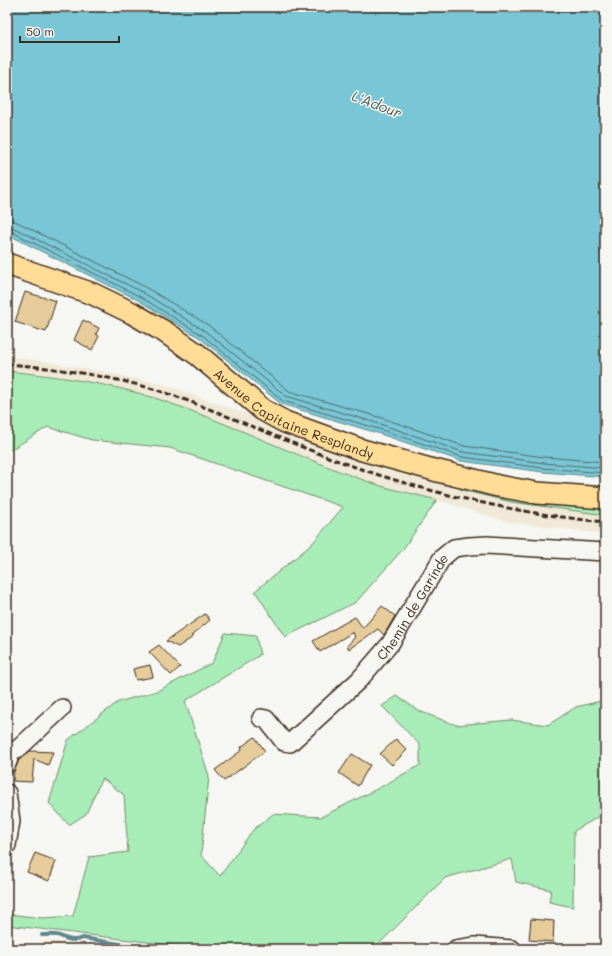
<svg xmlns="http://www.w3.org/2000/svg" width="612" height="956" font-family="Mali,sans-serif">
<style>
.built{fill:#f1e9d8}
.green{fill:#a8edb8;stroke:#728c6b}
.water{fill:#78c6d6;stroke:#60888c}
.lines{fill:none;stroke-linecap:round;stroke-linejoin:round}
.shore{stroke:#536868;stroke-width:1}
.stream{stroke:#60888c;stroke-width:4}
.building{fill:#e6cc9b;stroke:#3b2a1e}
.minor-casing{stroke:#3b2a1e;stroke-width:20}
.major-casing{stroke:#3b2a1e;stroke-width:24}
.minor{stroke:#f6f6f2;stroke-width:17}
.major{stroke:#ffdd96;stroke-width:21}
.rail{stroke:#3b2a1e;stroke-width:3;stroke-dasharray:6 3;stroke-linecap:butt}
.labels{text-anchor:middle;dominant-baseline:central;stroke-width:3;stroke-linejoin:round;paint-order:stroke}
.street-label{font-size:13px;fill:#3b2a1e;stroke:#f6f6f2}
.water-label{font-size:14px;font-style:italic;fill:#4d5955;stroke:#f6f6f2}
</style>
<rect width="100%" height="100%" fill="#f6f6f2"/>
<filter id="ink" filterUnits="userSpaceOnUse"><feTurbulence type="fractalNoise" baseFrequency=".025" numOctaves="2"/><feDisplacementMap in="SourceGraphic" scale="8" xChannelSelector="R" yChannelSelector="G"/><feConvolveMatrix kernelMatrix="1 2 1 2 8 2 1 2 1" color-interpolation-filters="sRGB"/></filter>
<g filter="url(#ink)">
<path class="built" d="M7,357L22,358L101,371L165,385L244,413L361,460L461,490L511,502L605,515V534L508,522L437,500L381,486L311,459L217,420L155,398L101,384L48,375L7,371Z
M42,941L51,942L52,941L100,947L99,949H41Z"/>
<path class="green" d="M7,371C57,376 107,383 155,398C232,423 304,461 381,486C399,491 418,495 437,500L403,549L356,602L285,637L255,591L311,545L343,507L170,448L92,440L48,427L7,452Z
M463,485L605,505V515L511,502L461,490Z
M225,633L256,636L260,655L185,701L209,776L201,855L220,876L253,830L273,814L321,817L377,789L420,765V745L382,706L397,696L419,711L456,725L511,720L548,725L576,707L605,700V813L574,831L573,907L549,902L551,890L516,882L512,859L445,878L374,949H205L7,925V914L43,918L73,916L89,857L128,852L124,795L102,778L86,814L69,825L49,803L68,740L118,702L157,691L212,663Z"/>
<path class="water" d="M7,7H605V477L543,472L461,461L377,433L281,404L200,338L138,300L7,234Z"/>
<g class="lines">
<path class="shore" d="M7,220L15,221L145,287L208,325L289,391L382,418L464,446L544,457L605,462
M7,226L12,227L142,292L205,331L286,396L380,424L463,452L544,463L605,468
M7,231H10L139,296L202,335L283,401L379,429L462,457L543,468L605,473"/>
<path class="stream" d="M42,935C47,935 55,934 60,936C66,939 75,942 83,938L150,949"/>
</g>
<path class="building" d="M25,292L56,301L46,332L15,322Z
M83,320L99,328L96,334L99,336L92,350L74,340Z
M382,606L395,616L384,635L378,629L349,649L347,646L355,637L353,632L320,652L313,641L355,617L363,628Z
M205,614L210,620L191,636L193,637L178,647L166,641Z
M159,645L180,667L171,675L149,652Z
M150,665L153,677L136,680L133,669Z
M255,737L265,751L224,781L215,770L242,750L241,747Z
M396,739L407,750L392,765L380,754Z
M30,751L53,752L48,765L34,759L32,782L13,781L14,771L19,760Z
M352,754L370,765L358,786L339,773Z
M35,853L56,861L49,881L27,872Z
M531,919L554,921L553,942L529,940Z"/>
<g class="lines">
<g class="minor-casing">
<g id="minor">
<path id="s1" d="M261,718L266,719L284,742L290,743L359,680L390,644L442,558L454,548L469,546L487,545L605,552"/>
<path d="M7,764L11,753L20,747L62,708"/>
<path d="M7,793L11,821L7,845"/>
<path d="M456,949L475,946L512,949"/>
</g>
</g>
<g class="major-casing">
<g id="major">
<path id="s2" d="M7,264L93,294L132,313L165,332L197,354L263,410L285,422L362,450L434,470L498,486L537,493L605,498"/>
</g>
</g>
<use href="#minor" class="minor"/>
<use href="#major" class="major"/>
<path class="rail" d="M7,364C59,368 123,378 172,395C236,418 297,447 361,469C440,496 522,514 605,522"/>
</g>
</g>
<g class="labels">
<g class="street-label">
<text stroke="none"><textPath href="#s2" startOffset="327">Avenue Capitaine Resplandy</textPath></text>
<text stroke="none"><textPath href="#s1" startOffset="225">Chemin de Garinde</textPath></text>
</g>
<g class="water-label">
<text transform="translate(377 104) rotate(21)">L'Adour</text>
</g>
</g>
<rect width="612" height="956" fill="none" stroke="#f6f6f2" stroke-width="24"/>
<rect x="12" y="12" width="588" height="932" fill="none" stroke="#3b2a1e" stroke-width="1.5" filter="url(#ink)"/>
<path d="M20 36v6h99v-6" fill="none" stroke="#3b2a1e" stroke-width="2"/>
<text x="26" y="36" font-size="12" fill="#3b2a1e" stroke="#f6f6f2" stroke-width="3" paint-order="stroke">50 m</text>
</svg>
